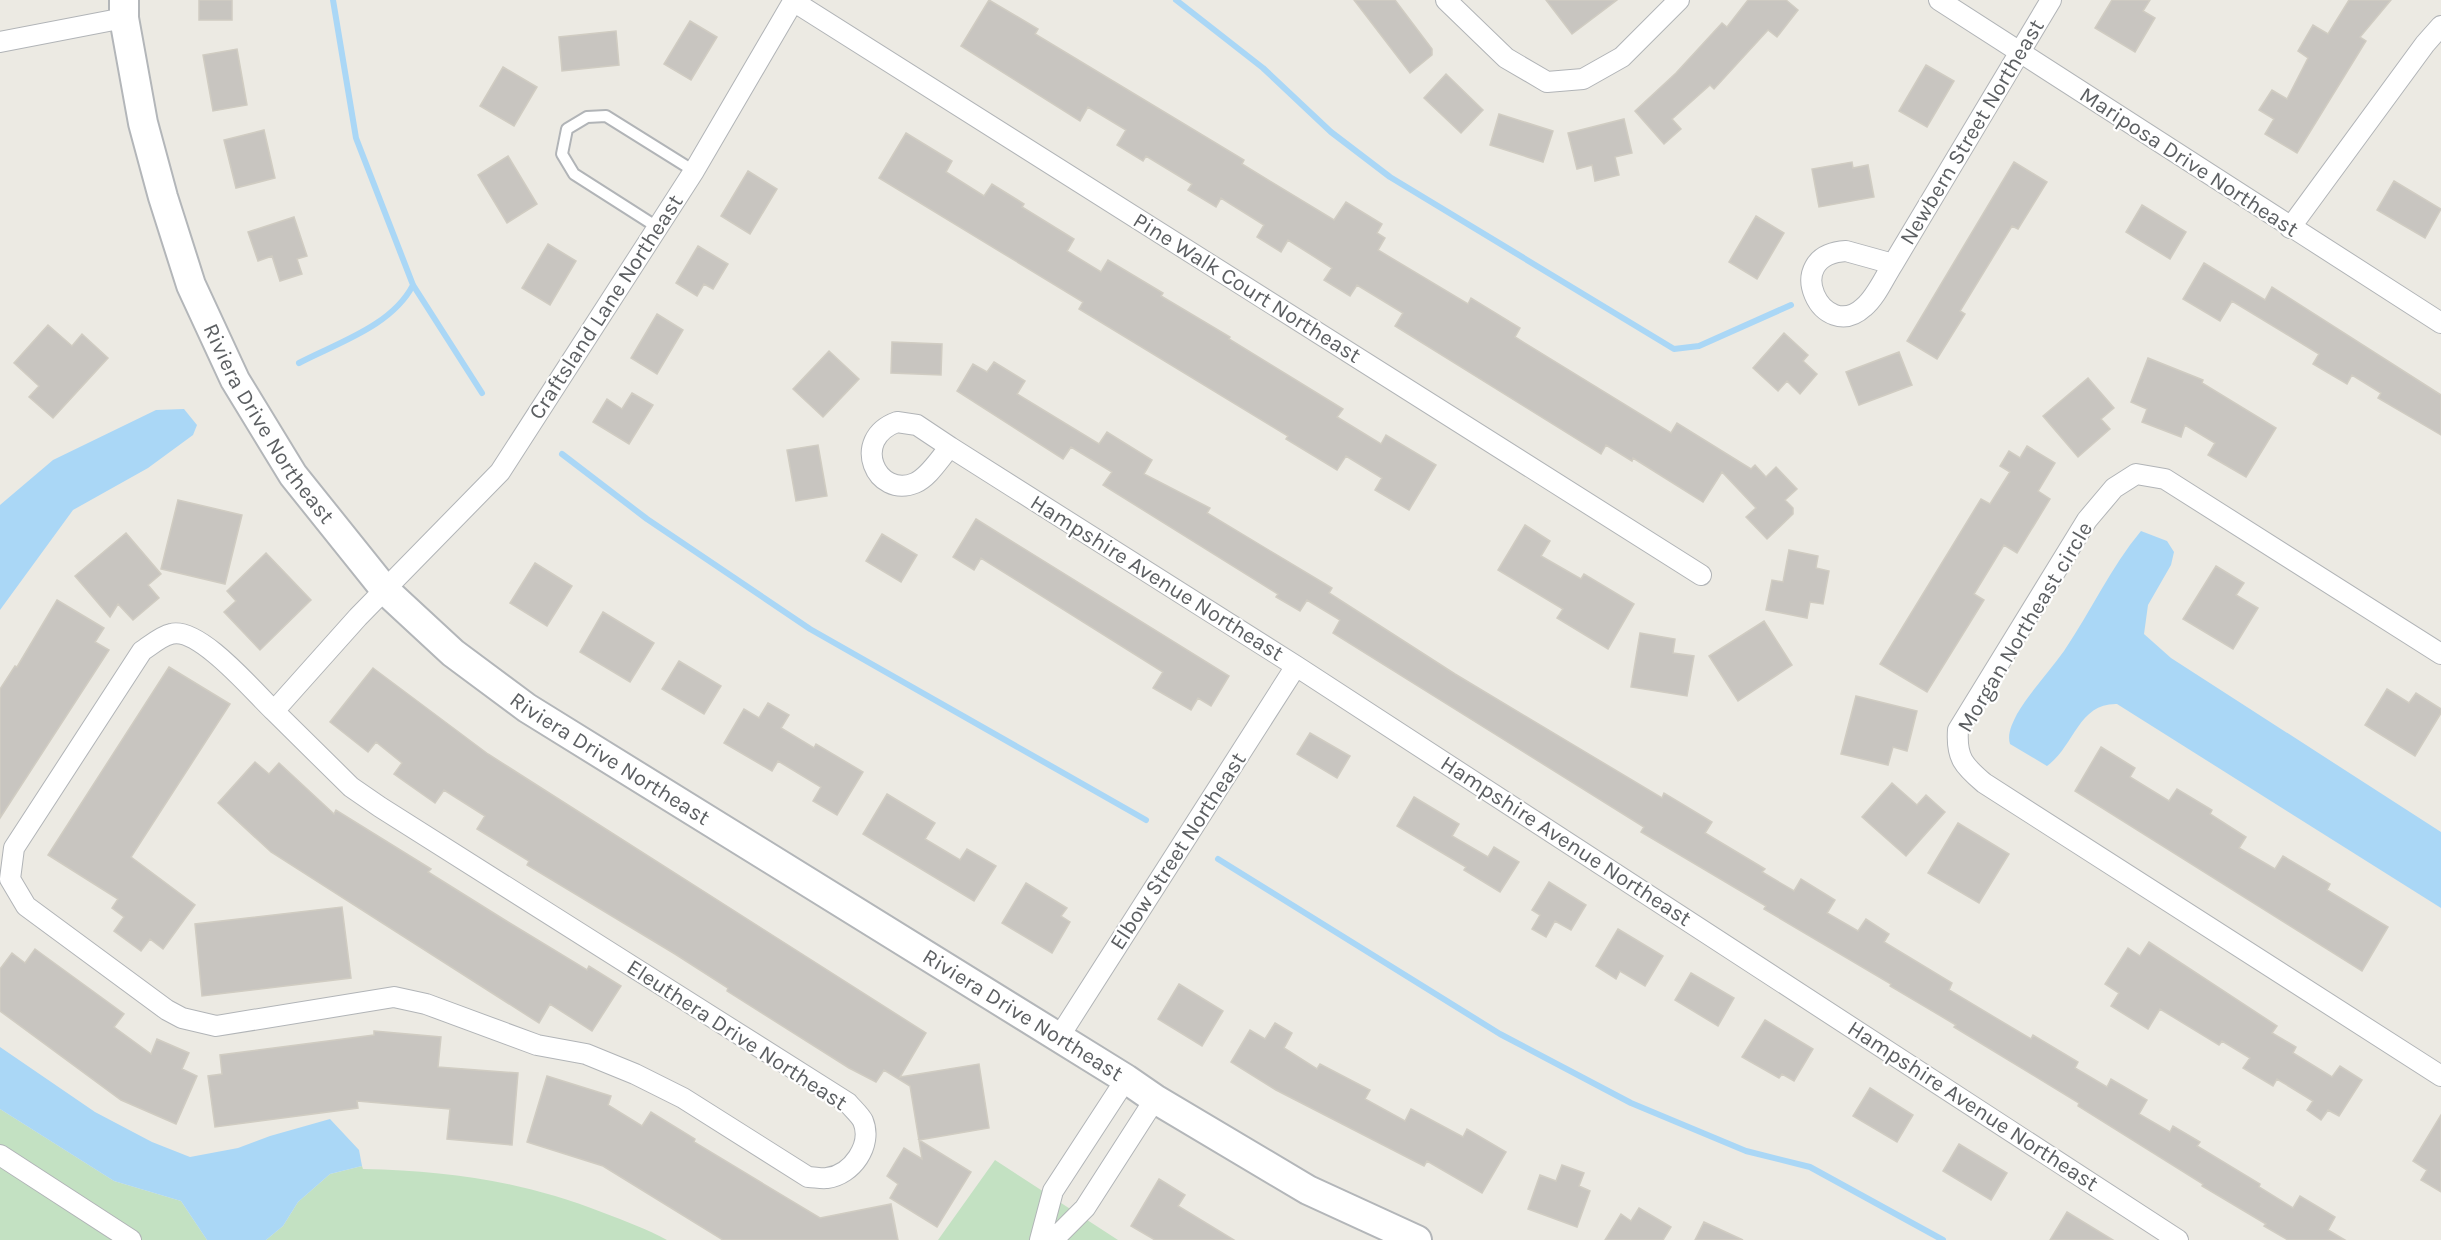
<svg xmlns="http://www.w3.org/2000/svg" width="2441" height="1240" font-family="Karla,sans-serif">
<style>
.green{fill:#c3e1c2}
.water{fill:#aad7f6}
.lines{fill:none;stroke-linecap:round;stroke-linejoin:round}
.stream{stroke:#aad7f6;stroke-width:6}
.building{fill:#c8c5c0;stroke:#d0ccc2;stroke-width:1.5}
.lane-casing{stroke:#b1b4b7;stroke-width:14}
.street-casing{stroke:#b1b4b7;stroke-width:22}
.secondary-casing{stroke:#b3b6b9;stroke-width:32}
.lane{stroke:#fff;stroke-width:10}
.street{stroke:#fff;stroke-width:20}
.secondary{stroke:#fff;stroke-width:28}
.labels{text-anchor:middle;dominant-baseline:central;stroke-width:4.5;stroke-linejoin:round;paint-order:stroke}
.street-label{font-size:22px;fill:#5c5f62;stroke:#fff}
</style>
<rect width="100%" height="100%" fill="#eceae3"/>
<path class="green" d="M0,1109L114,1181L181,1201L207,1240H0Z
M995,1160L1118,1240H938Z
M362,1166L363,1169C451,1171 521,1181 604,1213C625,1221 647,1229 667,1240H266L283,1226L298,1202L330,1174Z"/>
<path class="water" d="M184,409L197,425L193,435L148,468L73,510L0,610V505L53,460L156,410Z
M2141,531L2167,541L2174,552L2171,565L2148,605L2144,634L2171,658L2441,832V908L2117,704C2078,703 2074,747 2047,766L2010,744C2007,734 2012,724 2017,714C2030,692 2049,672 2064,651C2091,611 2111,567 2141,531Z
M0,1047L95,1112L152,1142L190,1157L238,1148L270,1136L330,1119L359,1150L362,1166L330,1174L298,1202L283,1226L266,1240H207L181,1201L114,1181L0,1109Z"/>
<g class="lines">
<path class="stream" d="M333,0L356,138L413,285L482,393
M1176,0L1263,68L1331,132L1390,177L1674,349L1699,346L1791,305
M299,363C337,343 392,326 413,285
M562,454L647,519L810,629L1146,820
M1218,859L1500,1034L1631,1103L1746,1151L1810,1167L1943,1240"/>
</g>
<path class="building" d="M199,0H232V20H199Z
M989,0L1038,29L1035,34L1244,160L1242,164L1334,220L1346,202L1382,224L1377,233L1385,238L1378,250L1468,304L1471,298L1520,328L1515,337L1671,433L1677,423L1751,469L1755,465L1766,477L1776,467L1797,489L1785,500L1793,508V514L1767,539L1746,517L1756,508L1722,472L1703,502L1633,458L1632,461L1606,445L1601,454L1395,326L1403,313L1357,285L1350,296L1324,280L1332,268L1288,240L1281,252L1257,237L1264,225L1221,198L1216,207L1188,190L1192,184L1146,156L1143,161L1117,145L1126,130L1088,107L1080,121L961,46Z
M1354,0H1395L1432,49V55L1410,73Z
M1546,0H1617L1572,34Z
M1748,0H1786L1798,10L1777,37L1768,30L1714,89L1710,85L1672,119L1681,129L1664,144L1635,111L1676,73L1722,23L1727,27Z
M2112,0H2150L2143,11L2155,18L2135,52L2095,28Z
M2349,0H2391L2360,37L2366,41L2297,153L2265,134L2274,119L2259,110L2272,90L2287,99L2308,58L2298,51L2313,25L2328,34Z
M690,21L717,37L691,80L664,64Z
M616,31L619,65L562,71L559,37Z
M237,49L247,105L213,111L203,55Z
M1926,65L1954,81L1927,127L1899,111Z
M503,67L537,87L514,126L480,106Z
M1446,74L1483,110L1461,133L1424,98Z
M1499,114L1553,131L1543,162L1490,145Z
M1624,119L1632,153L1615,157L1619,175L1595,181L1592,165L1577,169L1568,133Z
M264,130L275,178L236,188L224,140Z
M906,133L952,161L946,172L984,196L992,184L1024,204L1022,207L1074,239L1067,251L1101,272L1108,260L1163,293L1161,296L1230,337L1229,339L1343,409L1337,417L1381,444L1386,435L1436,465L1409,510L1375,490L1382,478L1346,456L1337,470L1286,439L1288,436L1079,309L1083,302L879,178Z
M508,156L537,204L507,223L478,175Z
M1852,162L1853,168L1868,165L1874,197L1819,207L1812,169Z
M2014,162L2047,182L2018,229L2012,226L1960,311L1965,314L1937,359L1907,341Z
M748,171L777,189L750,234L721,216Z
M2394,181L2441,209L2425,238L2377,210Z
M2142,205L2186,232L2170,259L2126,232Z
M1756,216L1784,233L1757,279L1729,262Z
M294,217L307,256L297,259L302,274L280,281L272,256L258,261L248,232Z
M548,244L576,261L550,305L522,288Z
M698,246L728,264L713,289L704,284L697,296L676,283Z
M2204,263L2265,300L2272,287L2441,395V435L2378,398L2381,393L2352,375L2347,384L2313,364L2319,354L2232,301L2220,321L2183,299Z
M657,314L683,330L657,374L631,358Z
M48,325L72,346L82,334L108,358L53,418L29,397L39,386L14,363Z
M1784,333L1808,355L1803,361L1817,374L1800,394L1787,381L1778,391L1753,368Z
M892,342L942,344L941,375L891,373Z
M829,351L859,379L823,417L793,389Z
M1899,352L1912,385L1859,405L1846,372Z
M2148,358L2203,380L2202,383L2276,428L2246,477L2208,455L2215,443L2185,425L2181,437L2142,422L2147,409L2131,402Z
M994,362L1025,381L1017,394L1099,444L1107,432L1152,460L1144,474L1210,508L1207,513L1332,588L1329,593L1455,674L1662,798L1664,793L1712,822L1705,833L1765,869L1762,872L1794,891L1801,879L1835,900L1827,913L1858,931L1866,919L1889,934L1884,942L1952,983L1949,990L2031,1039L2033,1035L2078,1062L2075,1068L2107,1087L2111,1079L2147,1100L2139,1114L2170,1132L2173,1126L2200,1142L2197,1146L2260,1184L2259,1187L2293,1208L2300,1196L2335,1217L2328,1230L2345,1240H2288L2264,1226L2266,1224L2202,1186L2203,1184L2078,1106L2079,1103L1954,1027L1956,1025L1890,986L1891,984L1764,909L1766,906L1641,832L1644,827L1333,633L1340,620L1307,600L1300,611L1276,597L1278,594L1103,485L1112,472L1071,447L1063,459L957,391L973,364L987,372Z
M2088,378L2114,408L2101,419L2110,429L2078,457L2043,416Z
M632,393L653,405L629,444L593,422L607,399L622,409Z
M818,445L827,496L796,501L787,450Z
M2027,446L2055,463L2038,491L2050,499L2017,553L2004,545L1974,594L1984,600L1927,692L1880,664L1981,499L1990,504L2010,472L2000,466L2009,451L2020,458Z
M178,500L242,515L225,584L161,569Z
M976,519L1229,676L1211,706L1198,698L1191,710L1153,688L1163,672L981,558L974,570L953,557Z
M1525,525L1550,541L1541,556L1581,579L1584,574L1634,604L1608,649L1557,618L1563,609L1498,570Z
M126,533L161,574L148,585L159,598L133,620L118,604L110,617L75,576Z
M882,534L917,555L901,582L866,561Z
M1789,550L1818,556L1816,568L1829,571L1823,604L1810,602L1807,618L1766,610L1772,580L1783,582Z
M266,553L311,600L260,650L224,612L236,601L227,591Z
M535,563L572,586L547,626L510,603Z
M2216,566L2244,583L2236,595L2258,608L2233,649L2183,619Z
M57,600L104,628L95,642L109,650L0,818V689L15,666L17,667Z
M603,612L654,643L630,682L580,652Z
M1764,621L1792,665L1738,701L1709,656Z
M1640,633L1675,639L1673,653L1694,656L1687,696L1631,687Z
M679,661L721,686L704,714L662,689Z
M169,667L230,704L131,857L195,905L163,949L150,939L141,951L114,931L124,917L112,908L118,899L48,855Z
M373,668L488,754L926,1033L900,1077L979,1064L989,1128L919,1140L971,1172L937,1227L890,1198L898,1184L887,1176L904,1148L922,1159L910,1086L884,1070L876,1082L849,1068L727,991L728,988L675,954L527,865L529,861L477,829L485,816L444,790L435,803L394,774L402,763L376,742L368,752L330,722Z
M2387,689L2409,703L2416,693L2441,709V713L2415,756L2365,725Z
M1856,696L1917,711L1907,751L1893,747L1888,765L1841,754Z
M768,703L789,715L781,728L814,748L816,744L863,772L837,815L813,801L821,787L778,761L772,771L724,743L744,709L759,718Z
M1310,733L1350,756L1337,778L1297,754Z
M2101,747L2135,768L2130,777L2169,801L2177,789L2212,810L2210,814L2246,837L2239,848L2275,869L2283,856L2330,884L2327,890L2388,927L2362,971L2075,791Z
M255,762L269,774L279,763L334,814L336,810L431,869L428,872L508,922L587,970L589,966L621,986L592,1031L550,1004L539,1023L271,852L218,803Z
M1892,783L1917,805L1926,795L1945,812L1906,856L1862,817Z
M887,794L935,823L925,839L960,860L967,849L996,866L974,901L863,834Z
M1414,797L1459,824L1452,836L1488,857L1494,847L1519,862L1500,892L1464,870L1466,867L1397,826Z
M1958,823L2009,854L1979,903L1928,873Z
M1549,882L1586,905L1571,930L1555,921L1546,937L1532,929L1540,915L1532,910Z
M1026,883L1067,908L1061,916L1070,922L1052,953L1002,923Z
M342,907L351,978L202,996L195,924Z
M1618,929L1663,956L1645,986L1620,971L1616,979L1596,966Z
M2149,942L2277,1026L2272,1033L2296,1047L2293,1053L2332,1077L2340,1066L2362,1080L2339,1116L2328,1110L2321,1120L2307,1110L2313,1101L2277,1079L2273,1086L2243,1068L2250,1058L2222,1041L2219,1045L2160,1009L2148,1029L2111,1006L2119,993L2105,984L2128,948L2140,956Z
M35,949L124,1014L114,1027L151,1054L157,1039L189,1053L182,1069L197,1076L176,1124L121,1100L0,1011V969L12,953L25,963Z
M1691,973L1734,998L1718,1026L1675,1000Z
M1179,984L1223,1011L1202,1046L1158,1019Z
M1765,1020L1813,1049L1794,1081L1782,1074L1779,1078L1742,1057Z
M1275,1023L1292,1033L1284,1048L1317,1069L1320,1064L1370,1090L1365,1099L1405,1121L1411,1109L1463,1137L1467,1129L1506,1152L1482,1193L1427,1161L1424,1166L1276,1090L1231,1062L1250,1030L1265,1039Z
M374,1031L441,1037L438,1067L518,1073L512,1145L447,1139L450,1109L357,1101L358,1108L215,1127L208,1076L222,1074L220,1055L374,1035Z
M547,1076L611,1096L608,1105L642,1126L651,1112L695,1139L694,1142L820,1218L891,1204L898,1240H723L603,1166L527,1142Z
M1870,1088L1913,1115L1897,1142L1853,1116Z
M2441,1115V1192L2421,1180L2427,1170L2413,1161Z
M1959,1144L2007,1173L1991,1200L1943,1171Z
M1562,1165L1584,1173L1579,1186L1590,1191L1577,1227L1528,1209L1540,1175L1556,1181Z
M1159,1179L1185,1195L1178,1206L1234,1240H1155L1131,1226Z
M1639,1208L1671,1227L1663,1240H1605L1621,1214L1631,1221Z
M2067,1212L2113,1240H2050Z
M1704,1222L1743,1240H1695Z"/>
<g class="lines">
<g class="lane-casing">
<path id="lane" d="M657,227L574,174L562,154L567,129L587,117L606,116L694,171"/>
</g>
<g class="street-casing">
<path id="street" d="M1446,0L1506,58L1547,82L1583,79L1622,57L1679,0
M1939,0L2441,323
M793,1L1701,575
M0,42L124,18
M2290,228L2425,44L2441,26
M1846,251L1893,264C1884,278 1876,297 1864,307C1823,345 1779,255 1846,251Z
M1893,264L2051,0
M897,422L917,425L950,447C940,458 929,477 915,483C876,499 850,439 897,422Z
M950,447L1296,666L2178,1240
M2441,654L2165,479L2136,474L2114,488L2087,520L1958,730C1956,758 1964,766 1984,783L2441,1076
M274,711L351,787L380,807L848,1103C852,1108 860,1115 863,1121C873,1145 852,1175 827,1178C822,1179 814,1177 808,1177L683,1098L635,1074L586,1054L537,1045L426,1004L394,997L216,1026L182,1018L167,1010L26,906L10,879L14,848L142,651C150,646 161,636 171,634C199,626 254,692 274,711L358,617L500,472L694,171L794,0
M1059,1037L1296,666
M0,1155L131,1240
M1040,1240L1053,1191L1126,1079
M1053,1240L1085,1208L1155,1099"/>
</g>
<g class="secondary-casing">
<g id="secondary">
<path id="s1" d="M124,0V18L143,123L163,197L191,285L235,380L293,475L386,591L453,653L527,708L1126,1079L1155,1099L1308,1190L1417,1240"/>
</g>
</g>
<use href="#lane" class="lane"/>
<use href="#street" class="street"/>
<use href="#secondary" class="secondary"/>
</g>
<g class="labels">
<g class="street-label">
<text transform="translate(1972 132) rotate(-59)">Newbern Street Northeast</text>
<text transform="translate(2189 162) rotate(33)">Mariposa Drive Northeast</text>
<text transform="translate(1247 288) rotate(32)">Pine Walk Court Northeast</text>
<text transform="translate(606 307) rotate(-57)">Craftsland Lane Northeast</text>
<text stroke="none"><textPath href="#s1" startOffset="453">Riviera Drive Northeast</textPath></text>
<text transform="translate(1157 578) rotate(32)">Hampshire Avenue Northeast</text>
<text transform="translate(2025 627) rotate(-59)">Morgan Northeast circle</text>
<text stroke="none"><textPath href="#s1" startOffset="939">Riviera Drive Northeast</textPath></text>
<text transform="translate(1566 841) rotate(33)">Hampshire Avenue Northeast</text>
<text transform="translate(1178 851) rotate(-57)">Elbow Street Northeast</text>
<text stroke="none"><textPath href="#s1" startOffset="1425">Riviera Drive Northeast</textPath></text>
<text transform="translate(737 1035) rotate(33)">Eleuthera Drive Northeast</text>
<text transform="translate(1973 1106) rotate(33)">Hampshire Avenue Northeast</text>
</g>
</g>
</svg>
